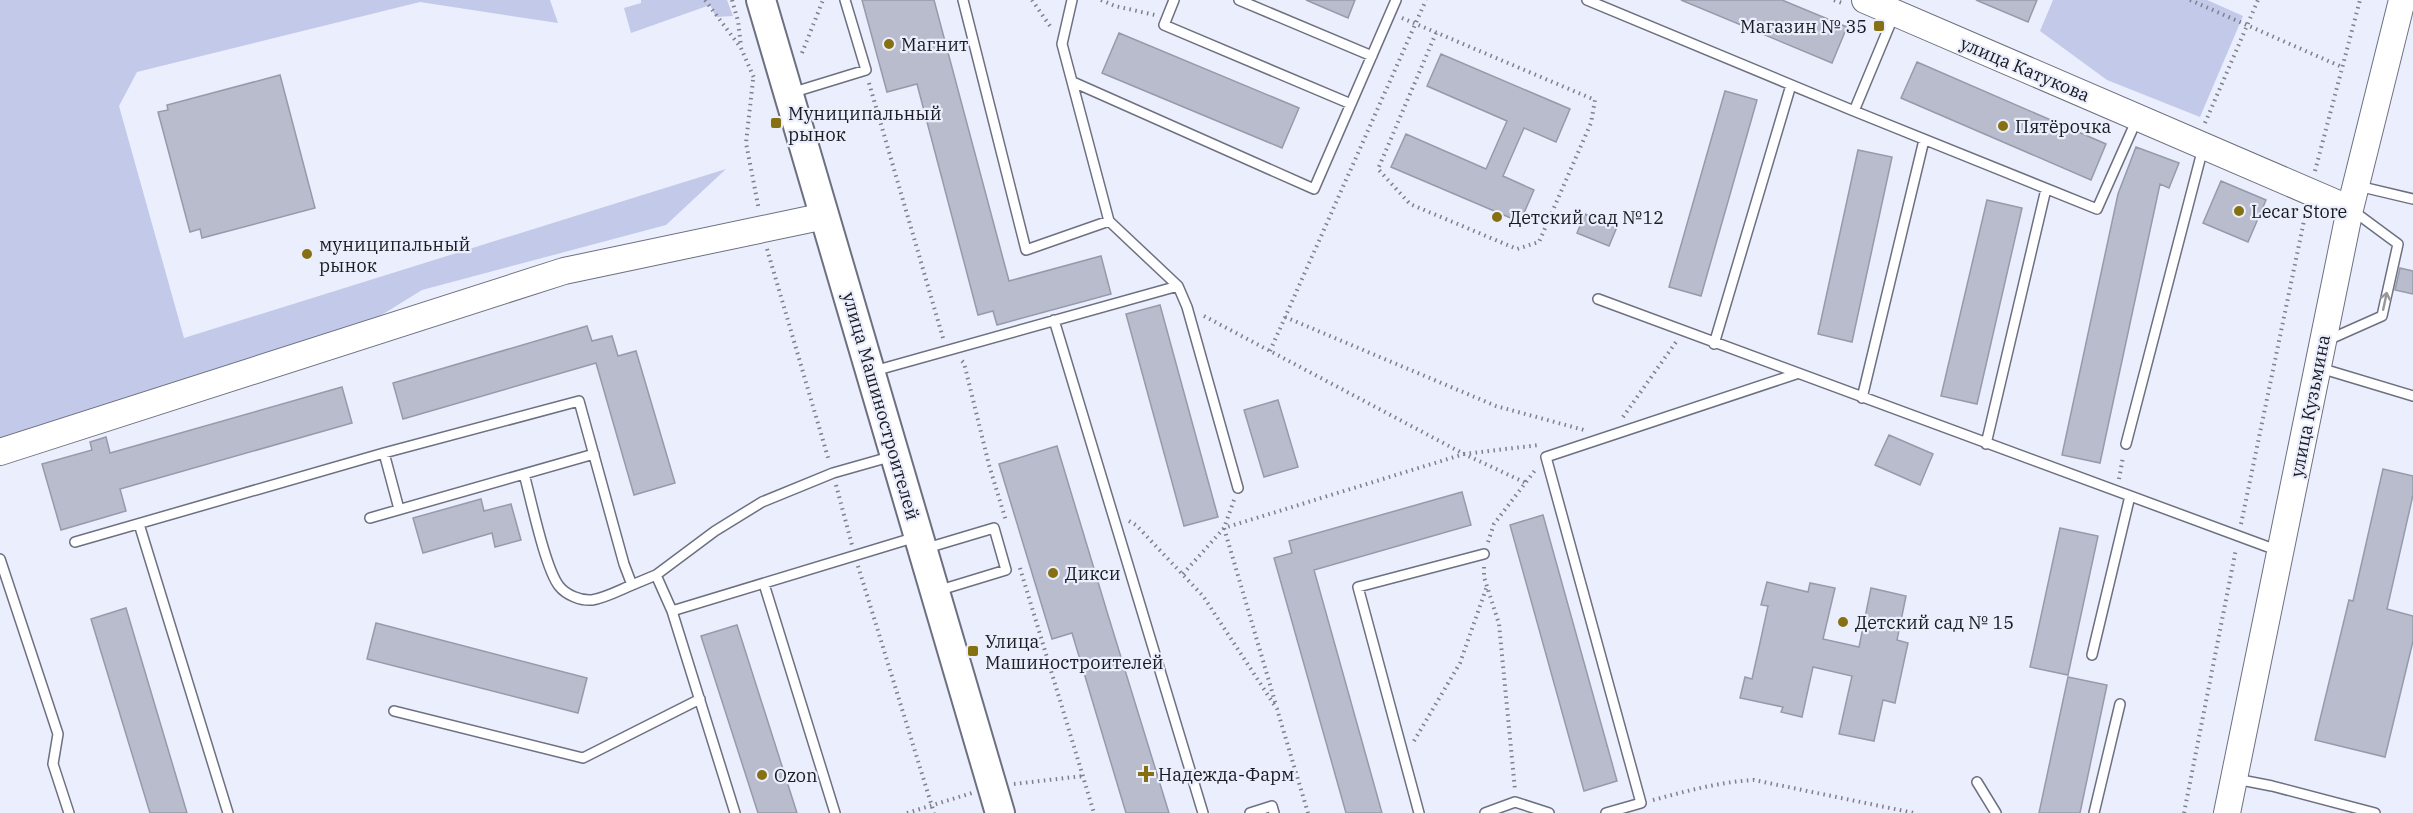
<svg xmlns="http://www.w3.org/2000/svg" width="2413" height="813" font-family="'IBM Plex Serif',serif">
<style>
.green{fill:#c2c9e9}
.building{fill:#b8bccd;stroke:#969aaa;stroke-width:1.5}
.lines{fill:none;stroke-linecap:round;stroke-linejoin:round}
.lane-casing{stroke:#6d7080;stroke-width:12}
.secondary-casing{stroke:#6d7080;stroke-width:28}
.primary-casing{stroke:#6d7080;stroke-width:32}
.path{stroke:#7e818b;stroke-width:4;stroke-dasharray:1.5 4.5;stroke-linecap:butt}
.lane{stroke:#fff;stroke-width:9}
.secondary{stroke:#fff;stroke-width:26}
.primary{stroke:#fff;stroke-width:28}
.oneway{stroke:#98989b}
.poi-dot{fill:#867112;stroke:#ebeefc;stroke-width:2}
.labels{text-anchor:middle;dominant-baseline:central;stroke-width:4.5;stroke-linejoin:round;paint-order:stroke}
.poi-label{font-size:18px;fill:#191b21;stroke:#ebeefc;text-anchor:start}
.street-label{font-size:18px;fill:#191b21;stroke:#ebeefc}
</style>
<rect width="100%" height="100%" fill="#ebeefc"/>
<path class="green" d="M0,0H550L558,23L420,2L137,72L119,106L184,338L726,169L666,225L422,290L375,319L0,438Z
M641,0H727L733,16L716,17L710,5L631,33L624,8L641,3Z
M2053,0H2207L2243,16L2200,117L2107,80L2040,31Z"/>
<path class="building" d="M862,0H934L1009,281L1101,256L1111,294L997,325L993,311L978,315L917,84L887,92Z
M1306,0H1355L1348,18Z
M1681,0H1782L1847,27L1832,63Z
M1976,0H2037L2028,22Z
M1119,33L1299,108L1282,148L1102,73Z
M1441,54L1570,109L1556,142L1524,128L1503,176L1534,190L1520,222L1391,167L1406,134L1486,169L1507,121L1427,86Z
M1917,62L2106,144L2091,180L1901,98Z
M280,75L315,208L202,238L200,229L190,232L158,112L168,110L167,105Z
M1725,91L1757,100L1701,296L1669,287Z
M2136,147L2179,163L2169,188L2160,184L2100,463L2062,455L2118,194Z
M1858,150L1892,157L1852,342L1818,334Z
M2221,181L2266,200L2248,242L2203,223Z
M1987,200L2022,208L1977,404L1941,396Z
M1585,214L1617,227L1609,246L1577,233Z
M2400,268L2413,271V294L2395,290Z
M1160,305L1218,517L1184,526L1126,314Z
M587,326L592,341L612,336L618,356L636,351L675,483L634,495L596,363L403,419L393,383Z
M342,387L352,423L120,489L126,511L61,530L42,464L92,450L90,442L106,437L110,453Z
M1278,400L1298,467L1264,477L1244,410Z
M1889,435L1933,454L1920,485L1875,465Z
M1057,446L1108,615L1169,813H1126L1072,633L1052,639L999,464Z
M2383,469L2413,476V495L2387,609L2413,616V641L2385,757L2315,740L2349,600L2353,601Z
M1462,492L1471,525L1314,570L1382,813H1346L1274,558L1292,553L1289,541Z
M481,499L484,511L511,504L521,540L495,547L492,533L423,553L413,518Z
M1543,515L1617,781L1584,791L1510,525Z
M2060,528L2098,536L2068,675L2030,667Z
M1767,582L1808,592L1810,583L1835,588L1823,639L1859,647L1871,588L1906,596L1897,640L1908,643L1895,703L1883,700L1874,741L1839,734L1852,676L1813,667L1802,717L1781,712L1783,707L1740,698L1745,677L1752,679L1758,652L1768,606L1761,605Z
M126,608L187,813H150L91,619Z
M376,623L587,678L578,713L367,659Z
M737,625L797,813H758L701,636Z
M2068,677L2107,685L2080,813H2039Z"/>
<g class="lines">
<g class="lane-casing">
<path id="lane" d="M963,0L1026,250L1109,221L1178,286L1187,307L1238,488
M1072,0L1062,44L1109,221
M1174,0L1164,25L1351,104
M1239,0L1372,56
M1587,0L1854,111L1894,15
M1073,82L1314,189L1396,0
M791,93L866,70L845,0
M1854,111L2097,209L2137,119
M2358,186L2413,199
M1598,299L2279,551
M1054,320L1203,813
M2328,340L2382,316L2398,244L2352,210
M1714,344L1791,85
M2320,368L2413,396
M874,371L1178,286
M1862,398L1924,140
M1986,444L2046,189
M2126,444L2203,148
M384,453L399,509
M524,474C531,499 545,568 559,586C566,595 581,601 592,600C605,598 620,590 632,585
M370,518L594,454
M139,524L228,813
M75,542L384,453L579,401L624,564L632,585L656,575L715,531L762,502L833,473L893,456
M927,548L994,528L1006,570L937,591
M0,559L58,734L53,764L69,813
M656,575L672,611L735,813
M764,584L835,813
M672,611L916,537
M2092,655L2130,496
M394,711L583,758L700,699
M2236,779L2272,786L2375,813
M1977,782L1996,813
M1250,813L1272,806L1274,813
M1419,813L1358,587L1484,554
M1485,813L1515,802L1549,813
M1606,813L1641,803L1546,457L1796,374
M2094,813L2120,704"/>
</g>
<g class="secondary-casing">
<path id="secondary" d="M1865,0L2350,209
M0,452L564,271L825,216
M2227,813L2350,209L2402,0"/>
</g>
<g class="primary-casing">
<path id="primary" d="M761,0L1000,813"/>
</g>
<path class="path" d="M705,0L741,48L755,80
M732,0L738,21L741,46
M1032,0L1052,29
M1101,0L1115,6L1155,15
M1834,0L1845,4
M2190,0L2342,67
M1402,18L1595,100L1591,123L1539,242L1517,249L1410,204L1378,169L1436,33
M802,53L823,0
M753,80L746,143L759,210
M869,83L943,338
M2205,123L2258,0
M2315,171L2360,0
M767,249L829,461
M1204,316L1464,454L1539,445
M1285,317L1496,406L1584,430
M1270,351L1426,0
M962,361L964,363L989,465L1006,521
M1623,417L1676,342
M2119,479L2123,457
M836,485L852,545
M1234,500L1224,528L1276,705
M1129,521L1136,525L1203,596L1277,709L1308,813
M2241,524L2306,211
M1488,542L1494,524L1536,469
M858,566L934,813
M1484,567V577L1499,624L1515,790
M1020,568L1094,813
M1183,574L1224,528L1464,454L1526,483
M1414,741L1460,663L1487,586
M1014,784L1083,776
M1653,800C1687,791 1719,782 1754,780L1914,813
M907,813L972,793
M2184,813L2236,549"/>
<use href="#lane" class="lane"/>
<use href="#secondary" class="secondary"/>
<use href="#primary" class="primary"/>
</g>
<defs><path id="oneway-shaft" d="M-6 0H5M1.5-3L5.5 0L1.5 3" fill="none" stroke-width="1.6" stroke-linecap="round" stroke-linejoin="round" transform="scale(1.5)"/></defs>
<use class="oneway" href="#oneway-shaft" transform="translate(2385 301) rotate(-78)"/>
<g class="poi-dot">
<rect x="1873" y="20" width="12" height="12" rx="3"/>
<circle cx="889" cy="44" r="6"/>
<rect x="770" y="117" width="12" height="12" rx="3"/>
<circle cx="2003" cy="126" r="6"/>
<circle cx="2239" cy="211" r="6"/>
<circle cx="1497" cy="217" r="6"/>
<circle cx="307" cy="254" r="6"/>
<circle cx="1053" cy="573" r="6"/>
<circle cx="1843" cy="622" r="6"/>
<rect x="967" y="645" width="12" height="12" rx="3"/>
<path d="M1143 765h6v6h6v6h-6v6h-6v-6h-6v-6h6z"/>
<circle cx="762" cy="775" r="6"/>
</g>
<g class="labels">
<g class="poi-label">
<text x="1867" y="26" text-anchor="end">Магазин № 35</text>
<text x="901" y="44">Магнит</text>
<text x="788" y="113">Муниципальный<tspan x="788" dy="21">рынок</tspan></text>
<text x="2015" y="126">Пятёрочка</text>
<text x="2251" y="211">Lecar Store</text>
<text x="1509" y="217">Детский сад №12</text>
<text x="319" y="244">муниципальный<tspan x="319" dy="21">рынок</tspan></text>
<text x="1065" y="573">Дикси</text>
<text x="1855" y="622">Детский сад № 15</text>
<text x="985" y="641">Улица<tspan x="985" dy="21">Машиностроителей</tspan></text>
<text x="1158" y="774">Надежда-Фарм</text>
<text x="774" y="775">Ozon</text>
</g>
<g class="street-label">
<text transform="translate(2025 69) rotate(23)">улица Катукова</text>
<text transform="translate(881 406) rotate(74)">улица Машиностроителей</text>
<text transform="translate(2310 406) rotate(-79)">улица Кузьмина</text>
</g>
</g>
</svg>
